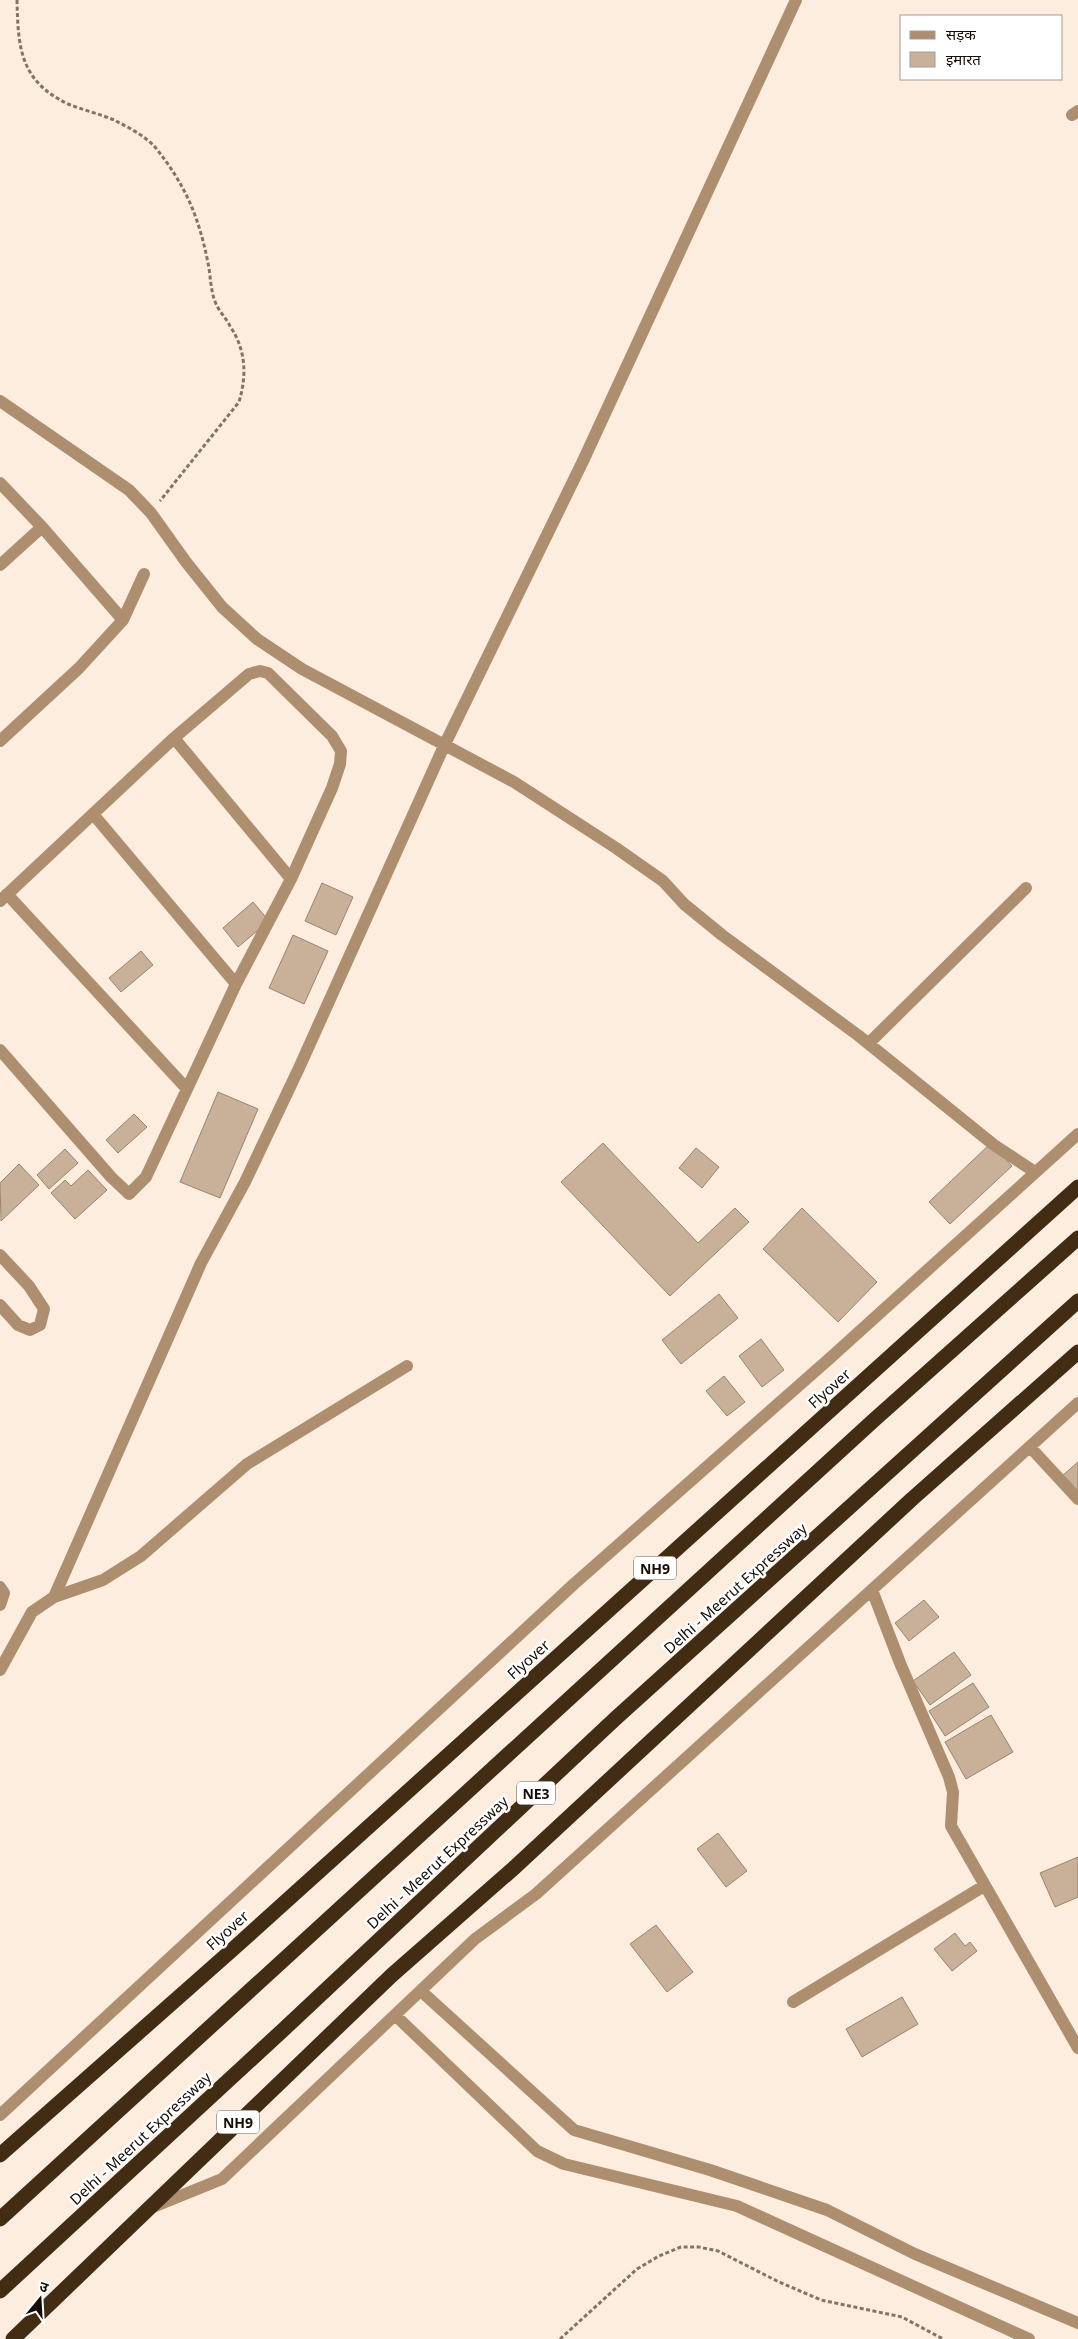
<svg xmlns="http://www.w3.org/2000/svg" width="1078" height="2339" font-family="'Noto Sans','Noto Sans Devanagari',sans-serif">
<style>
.building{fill:#c9b098;stroke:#9b846d}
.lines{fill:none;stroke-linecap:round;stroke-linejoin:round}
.path{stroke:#807469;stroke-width:3;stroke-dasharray:4 2.5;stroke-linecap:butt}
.minor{stroke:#ad8e6f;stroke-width:12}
.highway{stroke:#432c14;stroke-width:15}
.labels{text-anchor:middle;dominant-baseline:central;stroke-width:5;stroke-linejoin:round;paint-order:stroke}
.shield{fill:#fff;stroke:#5b5650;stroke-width:1}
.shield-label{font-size:14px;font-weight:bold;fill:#150d05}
.street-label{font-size:15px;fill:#150d05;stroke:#fff}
</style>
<rect width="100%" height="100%" fill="#fdedde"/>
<path class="building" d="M322,883L353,897L336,935L305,921Z
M253,902L269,921L238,947L223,928Z
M293,935L328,951L304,1004L269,988Z
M141,951L153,965L121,992L109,978Z
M218,1092L258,1109L220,1198L180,1182Z
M134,1114L147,1127L118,1153L106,1140Z
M603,1143L698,1243L735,1208L749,1222L670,1296L561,1182Z
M991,1143L1012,1166L950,1224L929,1202Z
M696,1148L719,1167L702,1188L679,1168Z
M65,1149L78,1163L49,1189L37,1175Z
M19,1164L39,1185L1,1221L0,1183Z
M88,1170L107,1190L75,1219L51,1193L65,1180L71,1186Z
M802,1208L877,1282L838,1322L763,1249Z
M719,1294L738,1318L681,1364L662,1340Z
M761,1339L784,1370L762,1387L739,1356Z
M724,1376L745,1402L727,1416L706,1391Z
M1078,1462V1494L1062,1476Z
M924,1600L939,1617L909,1641L895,1623Z
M954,1652L971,1675L930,1705L913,1681Z
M973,1683L989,1707L945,1736L929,1711Z
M991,1715L1013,1752L966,1779L945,1742Z
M718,1833L747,1871L726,1887L697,1849Z
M1078,1857V1897L1055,1907L1040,1873Z
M656,1925L693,1972L667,1992L630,1944Z
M955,1933L965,1946L970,1942L977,1951L952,1971L934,1949Z
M902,1997L918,2024L862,2057L846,2029Z"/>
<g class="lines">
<path class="path" d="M17,0C18,48 20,81 68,104C83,110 100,114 114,120C128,127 145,136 155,147C185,184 199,217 208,263C211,277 210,290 216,304C219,311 226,318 230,326C246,350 247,375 239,402L160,501
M560,2339L637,2269L659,2256L681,2247H699L718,2251L777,2281L821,2300L902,2317L943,2339"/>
<path class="minor" d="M1072,115L1078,111
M0,401L129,490L151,513L186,562L222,607L257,639L302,669L514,782L616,848L663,881L684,904L722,935L859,1036L994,1145L1035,1172
M0,483L42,527L123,620L79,668L0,741
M0,565L42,527
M123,620L144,574
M174,738L291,879
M93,814L236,984
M7,894L187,1089
M0,901L174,738L249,674L260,671L268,673L332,736L341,751L340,764L332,788L291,879L236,984L146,1177L129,1194L111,1177L0,1050
M869,1043L1026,888
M0,1255L29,1286L44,1309L40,1325L30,1330L18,1325L0,1305
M1030,1447L1078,1499
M0,1587L4,1593L0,1605
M872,1590L900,1663L949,1777L953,1792L951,1826L1078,2048
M54,1597L201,1263L245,1182L299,1068L444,746L583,461L796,0
M0,1670L32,1612L54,1597L103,1580L141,1556L247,1464L407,1366
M421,1991L574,2130L710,2170L827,2210L915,2254L1078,2323
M793,2002L984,1886
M396,2016L537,2151L564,2164L737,2206L1029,2339
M0,2115L574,1584L829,1359L1078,1134
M153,2207L222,2179L475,1939L536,1894L1078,1403"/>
<path class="highway" d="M0,2155L232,1950L1078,1187
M0,2219L874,1420L1078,1238
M0,2291L283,2030L616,1718L1078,1301
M13,2339L392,1975L515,1867L912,1499L1078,1352"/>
</g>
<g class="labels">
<g class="shield">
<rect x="634" y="1556.5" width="42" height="23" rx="4"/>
<rect x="517" y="1781.5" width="38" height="23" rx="4"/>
<rect x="217" y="2110.5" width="42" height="23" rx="4"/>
</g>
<g class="shield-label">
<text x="655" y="1568">NH9</text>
<text x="536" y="1793">NE3</text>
<text x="238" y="2122">NH9</text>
</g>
<g class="street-label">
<text transform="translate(829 1388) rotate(-42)">Flyover</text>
<text transform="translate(735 1588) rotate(-42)">Delhi - Meerut Expressway</text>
<text transform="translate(528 1659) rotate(-42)">Flyover</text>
<text transform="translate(437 1862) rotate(-43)">Delhi - Meerut Expressway</text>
<text transform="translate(227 1930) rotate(-42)">Flyover</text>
<text transform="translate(140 2138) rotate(-43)">Delhi - Meerut Expressway</text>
</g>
</g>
<rect x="900" y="15" width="162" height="65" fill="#ffffff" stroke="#a19e9b"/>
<rect x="910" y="31" width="25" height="8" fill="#ad8e6f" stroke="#a19e9b"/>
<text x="946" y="40" font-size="15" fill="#150d05">सड़क</text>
<rect x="910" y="52" width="25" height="15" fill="#c9b098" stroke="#a19e9b"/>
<text x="946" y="65" font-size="15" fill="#150d05">इमारत</text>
<g transform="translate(40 2299) rotate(18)" stroke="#ffffff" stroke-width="4" paint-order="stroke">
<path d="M0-4L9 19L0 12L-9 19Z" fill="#150d05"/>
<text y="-8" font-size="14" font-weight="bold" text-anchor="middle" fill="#150d05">उ</text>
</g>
</svg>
